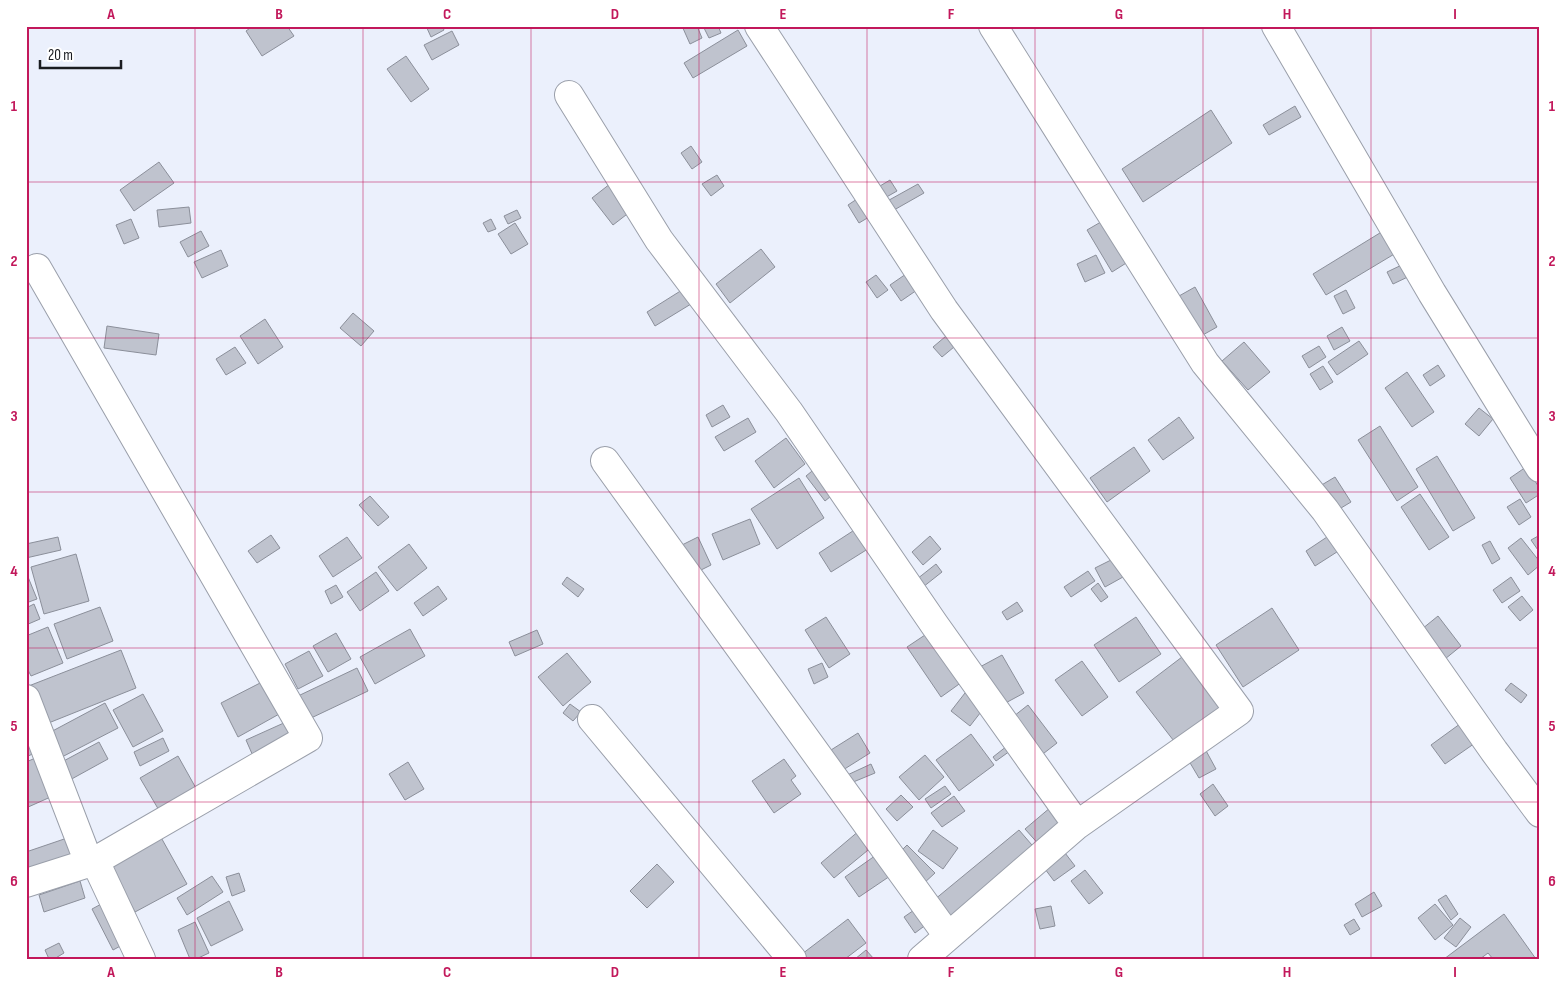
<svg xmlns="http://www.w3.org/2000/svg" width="1566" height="985" font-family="'Sofia Sans Condensed',sans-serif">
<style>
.building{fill:#bfc3ce;stroke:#8b8f9a}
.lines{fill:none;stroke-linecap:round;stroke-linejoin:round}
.street-casing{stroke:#9a9faa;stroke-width:30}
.street{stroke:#fff;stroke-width:28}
.grid{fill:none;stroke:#c2185b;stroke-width:1;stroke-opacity:0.55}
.neatline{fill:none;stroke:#c2185b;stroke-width:2}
.grid-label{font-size:16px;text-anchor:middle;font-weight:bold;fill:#c2185b}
</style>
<rect width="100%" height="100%" fill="#ebf0fc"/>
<path class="building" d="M253,26H287L294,36L262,56L246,31Z
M426,26H442L444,30L431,37Z
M682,26H697L702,38L690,44Z
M703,26H718L721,33L709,38Z
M738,30L747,46L693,78L684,63Z
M452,31L459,45L432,60L424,45Z
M406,56L429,89L411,102L387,69Z
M1295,106L1301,117L1269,135L1263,125Z
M1211,110L1232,143L1143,202L1122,169Z
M691,146L702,162L692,169L681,153Z
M159,162L174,183L134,211L120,190Z
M717,175L724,186L711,196L702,184Z
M615,180L635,208L613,225L592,198Z
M890,180L897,191L876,203L870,192Z
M918,184L924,193L887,214L882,204Z
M863,195L874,214L859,223L848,205Z
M189,207L191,223L159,227L157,210Z
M517,210L521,218L508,224L504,216Z
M131,219L139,238L124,244L116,225Z
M491,219L496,229L488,232L483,223Z
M1106,219L1131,260L1112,272L1087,230Z
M515,223L528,244L511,254L498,234Z
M1388,228L1401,250L1326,295L1313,274Z
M201,231L209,246L188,257L180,242Z
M761,249L775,267L730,303L716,284Z
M221,250L228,266L202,278L194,262Z
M1096,255L1105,273L1085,282L1077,264Z
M1408,262L1414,274L1393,284L1387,272Z
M906,274L917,290L901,301L890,285Z
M876,275L888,290L877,298L866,282Z
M1195,287L1217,327L1201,336L1179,296Z
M682,290L691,304L655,326L647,312Z
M1346,290L1355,308L1343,314L1334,296Z
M353,313L374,331L361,346L340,328Z
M265,319L283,347L258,364L240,336Z
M107,326L159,334L156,355L104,348Z
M1342,327L1350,341L1334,350L1327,336Z
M952,331L960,342L942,357L933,347Z
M1359,341L1368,354L1337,375L1328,362Z
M1244,342L1270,372L1248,390L1222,361Z
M1319,346L1326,357L1309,368L1302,356Z
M235,347L246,363L226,375L216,359Z
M1438,365L1445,376L1430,386L1423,375Z
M1323,366L1333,382L1320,390L1310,374Z
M1407,372L1434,412L1412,427L1385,388Z
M723,405L730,417L712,427L706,415Z
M1479,408L1493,419L1479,436L1465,424Z
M1179,417L1194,438L1163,460L1148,440Z
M748,418L756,432L724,451L715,437Z
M1380,426L1418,487L1397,501L1358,440Z
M786,438L805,464L774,488L755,461Z
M1134,447L1150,471L1107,502L1090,478Z
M1437,456L1475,518L1453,531L1416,469Z
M817,467L836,492L825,501L806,476Z
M1526,467L1540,489V494L1526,503L1510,478Z
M1335,477L1351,502L1336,511L1320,486Z
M799,478L824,518L777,549L751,509Z
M1420,494L1449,537L1429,550L1401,507Z
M370,496L389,517L378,526L359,505Z
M1520,499L1531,517L1519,525L1507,507Z
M750,519L760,544L723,560L712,534Z
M859,527L871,547L831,572L819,553Z
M271,535L280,548L257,563L248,551Z
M1330,535L1340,550L1315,566L1306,551Z
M1540,535V553L1531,540Z
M930,536L941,549L923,565L912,552Z
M58,537L61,550L26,558V544Z
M347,537L362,558L333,577L319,556Z
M698,537L711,565L695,573L682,545Z
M1521,538L1540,562V565L1528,575L1508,548Z
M1490,541L1500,559L1492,564L1482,545Z
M409,544L427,568L397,591L378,567Z
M76,554L89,601L44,614L31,567Z
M1113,559L1123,577L1105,587L1095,568Z
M936,564L942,572L923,587L917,579Z
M1088,571L1095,581L1071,597L1064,587Z
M26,572L37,599L26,603Z
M376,572L389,591L360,611L347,592Z
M567,577L584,589L578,597L562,584Z
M1511,577L1520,591L1502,603L1493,590Z
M1098,583L1108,597L1101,602L1091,589Z
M336,585L343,597L331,604L325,591Z
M438,586L447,599L423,616L414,603Z
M1522,596L1533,610L1520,621L1508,607Z
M1017,602L1023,611L1007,620L1002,612Z
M34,604L40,619L26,625V608Z
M100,607L113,641L67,659L54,624Z
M1272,608L1299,650L1243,687L1216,645Z
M1438,616L1461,646L1445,659L1422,629Z
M826,617L850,654L829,668L805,630Z
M1136,617L1161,654L1119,682L1094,645Z
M48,627L63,663L31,676L26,666V636Z
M410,629L425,656L375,684L360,657Z
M537,630L543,644L515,656L509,642Z
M336,633L351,659L328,672L313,646Z
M928,633L962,682L941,697L907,647Z
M121,650L136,688L41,726L26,687Z
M309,651L323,676L298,689L285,664Z
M567,653L591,682L563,706L538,677Z
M1002,655L1024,693L1000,706L978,668Z
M1182,657L1222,710L1177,745L1136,692Z
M1082,661L1108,697L1082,716L1055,680Z
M822,663L828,677L814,684L808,669Z
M357,668L368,691L309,719L298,696Z
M264,681L281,713L238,737L221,703Z
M1511,683L1527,695L1521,703L1505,690Z
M965,693L984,708L970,726L951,711Z
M143,694L163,731L133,747L113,710Z
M105,703L118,728L58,759L45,735Z
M570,704L581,712L573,721L563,713Z
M1028,705L1057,743L1039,757L1009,720Z
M1464,721L1478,741L1445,764L1431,745Z
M286,722L293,738L253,756L246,740Z
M26,726L39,751L26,757Z
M858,733L870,753L835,775L823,755Z
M971,734L994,765L959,791L936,760Z
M163,738L169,751L140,766L134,752Z
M99,742L108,759L68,781L58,764Z
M1007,746L1010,751L996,761L993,757Z
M1204,747L1216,769L1199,778L1186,756Z
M925,755L944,777L919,800L899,777Z
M178,756L197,790L160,812L140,778Z
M38,757L55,795L26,808V762Z
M784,759L796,776L791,780L801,794L774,813L752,781Z
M408,762L424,789L405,800L389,774Z
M871,764L875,773L846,785L843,777Z
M1213,784L1228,806L1215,816L1200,794Z
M945,786L951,794L931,808L925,799Z
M901,795L913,807L897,821L886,809Z
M954,796L965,811L942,827L931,813Z
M1051,807L1067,826L1042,848L1025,829Z
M860,830L873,846L834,878L821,863Z
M933,830L958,848L943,869L918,851Z
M1019,830L1038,852L953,923L934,900Z
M158,832L187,884L135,912L107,859Z
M73,836L79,857L26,876V852Z
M907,845L935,873L923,884L896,856Z
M1062,849L1075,866L1054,881L1042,865Z
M879,853L893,874L859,897L845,877Z
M657,864L674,882L647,908L630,891Z
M1085,870L1103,893L1089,904L1071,881Z
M239,873L245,891L232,896L226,877Z
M212,876L223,892L187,915L177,898Z
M80,881L85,898L44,912L39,895Z
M1374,892L1382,906L1362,917L1355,904Z
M1446,895L1458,914L1451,920L1438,900Z
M229,901L243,930L211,946L197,918Z
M105,902L126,943L113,950L92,909Z
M1435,904L1453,925L1435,940L1418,918Z
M1051,906L1055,926L1040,929L1035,909Z
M917,908L927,924L915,933L904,917Z
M1504,914L1536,959H1493L1488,953L1480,959H1444Z
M1460,918L1471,927L1456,947L1444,938Z
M848,919L866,943L845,959H806L802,954Z
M1354,919L1360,929L1350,935L1344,925Z
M195,922L209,953L196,959H190L178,930Z
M59,943L64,953L54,959H49L45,950Z
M866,950L874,959H855Z"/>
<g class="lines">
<g class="street-casing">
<path id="street" d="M759,26L944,310L1239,711L1077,825
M993,26L1205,363L1325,510L1494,751L1540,813
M1276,26L1432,293L1540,468
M569,95L659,240L789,412L934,624L1077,825L922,959
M37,268L308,738L95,861L141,959
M605,461L948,936
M26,699L89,863
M592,719L792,959
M26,883L95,861"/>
</g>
<use href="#street" class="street"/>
</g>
<path class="grid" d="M195,26V959M363,26V959M531,26V959M699,26V959M867,26V959M1035,26V959M1203,26V959M1371,26V959M26,182H1540M26,338H1540M26,492H1540M26,648H1540M26,802H1540"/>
<rect width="1566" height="985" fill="none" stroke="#ffffff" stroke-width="55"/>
<path d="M40 60v8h81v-8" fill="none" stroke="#1a1c20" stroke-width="2.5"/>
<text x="48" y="60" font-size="15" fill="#1a1c20" stroke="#ffffff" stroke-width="4" paint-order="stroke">20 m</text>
<rect x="28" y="28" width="1510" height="930" class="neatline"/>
<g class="grid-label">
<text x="111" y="19">A</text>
<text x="279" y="19">B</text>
<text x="447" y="19">C</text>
<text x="615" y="19">D</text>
<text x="783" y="19">E</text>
<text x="951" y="19">F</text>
<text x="1119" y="19">G</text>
<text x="1287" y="19">H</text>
<text x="1455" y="19">I</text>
<text x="14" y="111">1</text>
<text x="1552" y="111">1</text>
<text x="14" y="266">2</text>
<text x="1552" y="266">2</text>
<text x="14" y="421">3</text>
<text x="1552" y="421">3</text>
<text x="14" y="576">4</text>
<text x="1552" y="576">4</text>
<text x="14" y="731">5</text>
<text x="1552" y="731">5</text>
<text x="14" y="886">6</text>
<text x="1552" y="886">6</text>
<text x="111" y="977">A</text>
<text x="279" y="977">B</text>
<text x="447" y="977">C</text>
<text x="615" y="977">D</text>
<text x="783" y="977">E</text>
<text x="951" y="977">F</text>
<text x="1119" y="977">G</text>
<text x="1287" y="977">H</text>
<text x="1455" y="977">I</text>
</g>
</svg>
